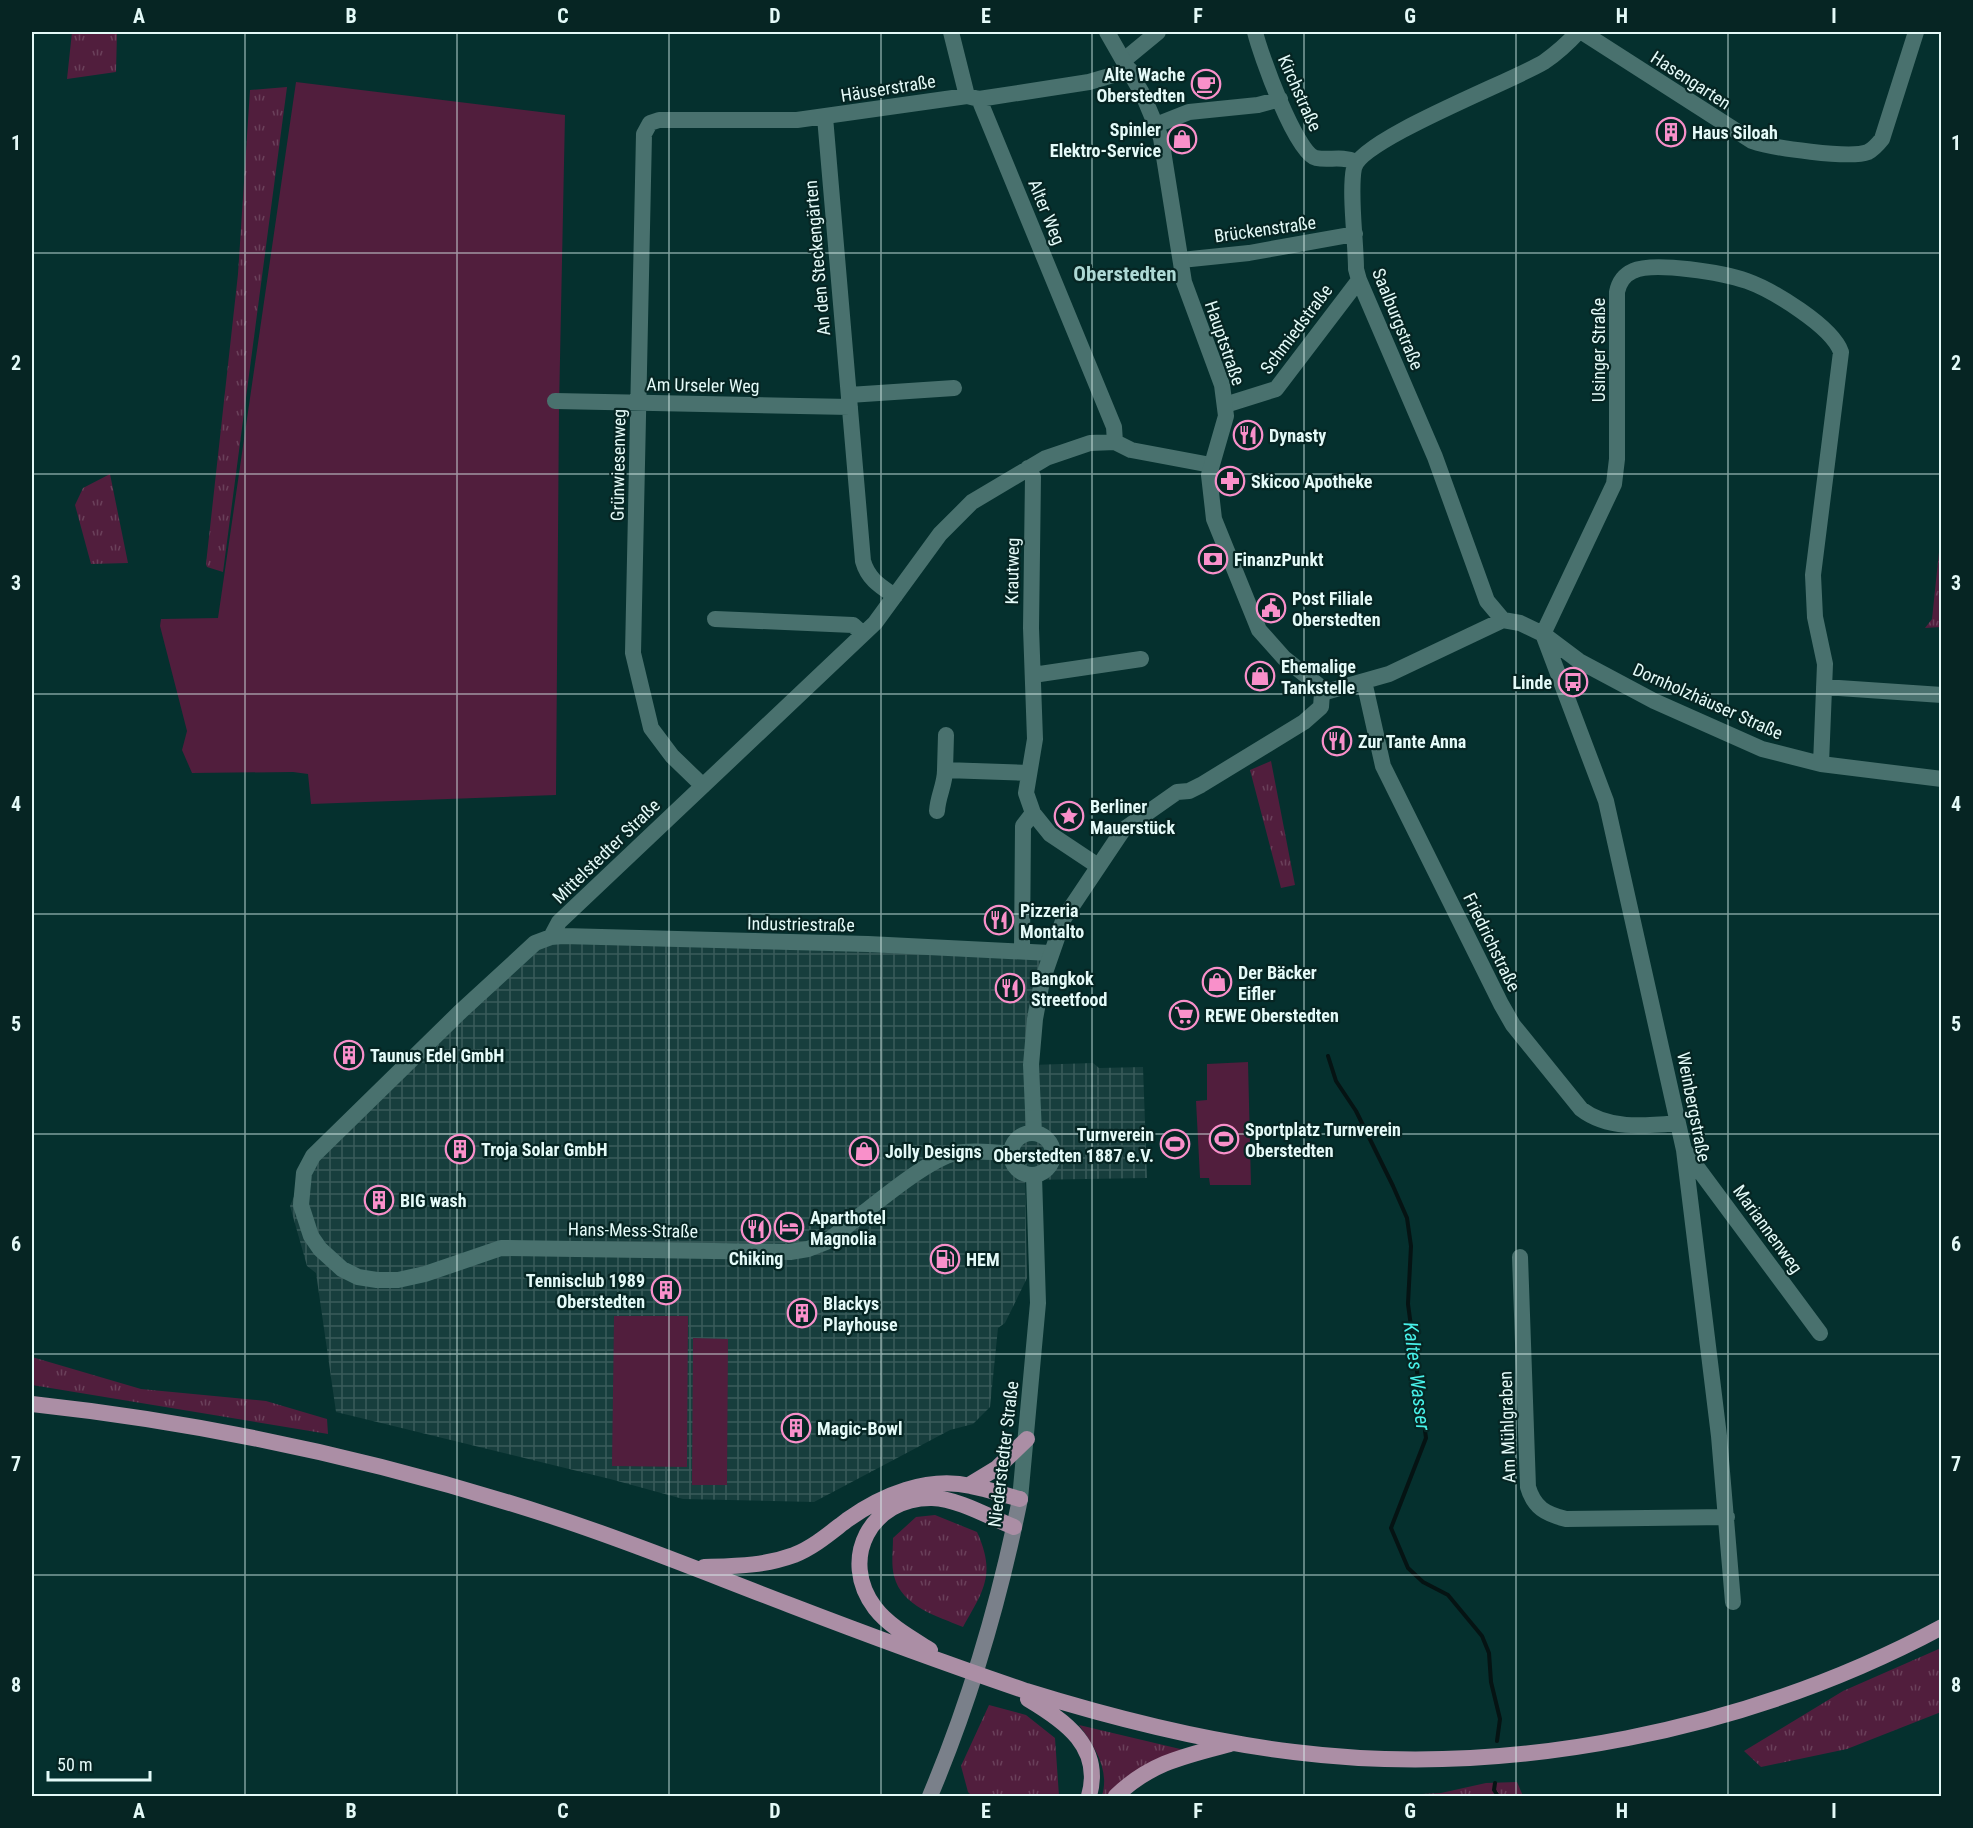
<svg xmlns="http://www.w3.org/2000/svg" width="1973" height="1828" font-family="'Roboto Condensed',sans-serif">
<style>
.industrial{fill:url(#industrial-grid)}
.grass{fill:url(#grass-tufts)}
.green{fill:#511e3d}
.lines{fill:none;stroke-linecap:round;stroke-linejoin:round}
.stream{stroke:#051313;stroke-width:4}
.minor{stroke:#49716e;stroke-width:16}
.tertiary{stroke:#49716e;stroke-width:16}
.secondary{stroke:#7a808a;stroke-width:16}
.primary{stroke:#ab8ea5;stroke-width:16}
.grid{fill:none;stroke:#e4faf8;stroke-width:1.5;stroke-opacity:0.55}
.labels{text-anchor:middle;dominant-baseline:central;stroke-width:4.5;stroke-linejoin:round;paint-order:stroke}
.poi-label{font-size:18px;font-weight:bold;fill:#e4faf8;stroke:#062523;text-anchor:start}
.street-label{font-size:18px;fill:#e4faf8;stroke:#062523}
.water-label{font-size:20px;font-style:italic;fill:#48f2ea;stroke:#062523}
.quarter-label{font-size:21px;font-weight:bold;fill:#aed9d5;stroke:#062523}
.neatline{fill:none;stroke:#e4faf8;stroke-width:2}
.grid-label{font-size:20px;text-anchor:middle;font-weight:bold;fill:#e4faf8}
</style>
<defs>
<pattern id="industrial-grid" width="8" height="8" patternUnits="userSpaceOnUse" patternTransform="scale(1.5)"><rect width="8" height="8" fill="#173e3d"/><path d="M0 4h8M4 0v8" fill="none" stroke="#395b5a"/></pattern>
<pattern id="grass-tufts" width="24" height="20" patternUnits="userSpaceOnUse" patternTransform="scale(1.5)"><rect width="24" height="20" fill="#511e3d"/><path d="M3 7l-1-3M5 7V3M7 7l1-3M15 17l-1-3M17 17v-4M19 17l1-3" fill="none" stroke="#6a405a"/></pattern>
</defs>
<rect width="100%" height="100%" fill="#05302e"/>
<path class="industrial" d="M535,943L1050,953L1031,1065L1093,1063L1099,1068L1143,1067L1147,1178L1025,1180L1027,1278L1005,1323L998,1328L990,1407L973,1424L950,1430L814,1502L683,1499L610,1479L336,1412L316,1273L307,1266L290,1206L304,1173Z"/>
<path class="grass" d="M72,32H117L116,72L67,79Z
M287,87L223,572L207,567L206,564L238,274L250,90Z
M110,474L128,563L91,564L75,505L83,488Z
M1941,533V627L1925,628L1932,619Z
M1271,761L1295,885L1281,888L1250,770Z
M32,1357L141,1389L266,1401L327,1419L328,1434L32,1385Z
M935,1515L977,1532C996,1574 984,1590 963,1627C937,1616 902,1607 894,1576C891,1564 893,1550 893,1538L916,1517Z
M1941,1648V1712L1847,1749L1761,1767L1744,1751L1843,1691Z
M989,1705L1026,1715L1055,1738L1059,1796H972L968,1792L961,1766Z
M1079,1725L1197,1753L1114,1796H1102C1110,1769 1094,1746 1079,1725Z
M1517,1782L1523,1796L1233,1795L1383,1796L1441,1793L1486,1783Z"/>
<path class="green" d="M296,82L565,115L559,408L556,795L311,804L308,774L293,772L192,773L182,750L187,731L160,626L161,619L218,618Z
M1248,1062L1251,1185H1210L1209,1178H1200L1196,1101L1207,1100V1064Z
M614,1316H688L687,1467L612,1466Z
M693,1338L728,1339L727,1485H692Z"/>
<g class="lines">
<path class="stream" d="M1328,1056L1336,1081L1356,1111L1393,1186L1407,1218L1411,1246L1408,1304L1426,1438L1391,1528L1408,1568L1423,1582L1448,1595L1482,1636L1489,1653L1491,1682L1500,1719L1497,1741
M1495,1783L1494,1790L1498,1796"/>
<path class="minor" d="M951,32L967,96
M1255,32C1260,53 1296,154 1316,158C1331,161 1339,155 1357,162
M1582,32L1752,141C1772,148 1850,159 1868,152C1874,149 1878,144 1882,139L1916,32
M1124,60L1158,32
M979,99L1114,427L1115,442
M825,117L863,561C868,579 880,586 895,596
M1156,125L1189,112L1258,105L1280,99
M1181,260L1249,253L1355,234
M849,395L954,388
M555,401L850,407
M1225,405L1276,389L1359,280
M715,619L853,625L863,634
M1503,620L1487,601L1435,457L1359,280L1356,269C1356,241 1349,193 1354,168C1361,139 1513,81 1544,62C1557,53 1568,43 1578,32
M1543,634L1614,484L1617,459V292C1619,282 1624,275 1633,271C1654,261 1724,273 1747,281C1772,290 1832,326 1841,352L1813,575L1815,617L1825,664L1821,764
M1543,634L1606,801L1684,1150L1719,1436L1733,1602
M1033,675L1141,659
M1364,681L1383,766L1501,1004L1513,1025L1581,1109C1608,1130 1645,1126 1678,1123
M1824,687L1942,695
M1322,693L1389,674L1503,620L1520,623L1543,634L1579,661L1654,701L1762,749L1821,764L1942,779
M946,735L945,770L1029,773
M703,786L672,756L651,728L633,653L644,134L650,123L659,120H797L967,96L979,99L1089,82L1130,70
M937,811C938,795 945,785 945,770
M1033,813L1050,834L1098,866
M551,937L559,922L875,623L940,534L972,502L1046,458L1090,443L1115,442L1131,450L1211,465
M1022,950L1023,826L1033,813L1026,793L1035,739L1031,628L1033,477L1028,468
M1685,1151L1820,1333
M1011,1153C993,1153 973,1149 956,1153C923,1160 857,1220 826,1242L808,1249L790,1252L501,1248L425,1274L398,1280H377L358,1277L342,1269L320,1249L311,1236L301,1205L304,1173L313,1156L459,1013L535,943L551,937L563,936L868,944L1050,953
M1520,1257L1528,1487C1534,1508 1546,1514 1566,1519L1727,1517"/>
<path class="tertiary" d="M1011 1154a21 21 0 1 1 42 0a21 21 0 1 1-42 0Z
M1034,1133L1031,1065L1035,1019L1042,981L1064,918L1123,830L1177,792L1189,791L1201,785L1304,722L1321,707L1322,693L1318,685L1284,658L1259,630L1214,519L1209,475L1226,416L1222,385L1184,282L1161,138L1143,95L1107,32
M1020,1499L1038,1303L1034,1176"/>
<path class="secondary" d="M930,1796C971,1699 999,1603 1020,1499"/>
<path class="primary" d="M32,1404C208,1423 382,1461 551,1516C632,1542 711,1575 790,1605C868,1635 947,1664 1026,1691C1113,1718 1203,1741 1294,1752C1510,1779 1750,1730 1942,1627
M969,1485L997,1468L1027,1439
M704,1567C736,1566 764,1566 794,1555C814,1547 830,1533 847,1520C882,1495 928,1476 971,1486C988,1489 1004,1495 1020,1499
M930,1650C911,1638 889,1626 875,1608C838,1559 871,1497 932,1498C959,1499 989,1517 1014,1527
M1028,1699C1065,1721 1103,1747 1089,1796
M1116,1796C1150,1763 1184,1756 1230,1744"/>
</g>
<path class="grid" d="M245,32V1796M457,32V1796M669,32V1796M881,32V1796M1092,32V1796M1304,32V1796M1516,32V1796M1728,32V1796M32,253H1942M32,474H1942M32,694H1942M32,914H1942M32,1134H1942M32,1354H1942M32,1575H1942"/>
<defs>
<g id="cafe-ring" transform="scale(1.5)"><circle r="9.5" fill="#062523" stroke="#f990ca" stroke-width="1.5"/><path d="M-5.5-4.5H6V0H3Q3 3.5 0 3.5H-2.5Q-5.5 3.5-5.5 0ZM3-3.2v2h1.7v-2ZM-6 4.5H4V6H-6Z" fill="#f990ca"/></g>
<g id="building-ring" transform="scale(1.5)"><circle r="9.5" fill="#062523" stroke="#f990ca" stroke-width="1.5"/><path d="M-4-6H4V6H1V3H-1V6H-4ZM-2.5-4.3h1.7v1.8h-1.7ZM.8-4.3h1.7v1.8H.8ZM-2.5-1h1.7V.8h-1.7ZM.8-1h1.7V.8H.8Z" fill="#f990ca"/></g>
<g id="shop-ring" transform="scale(1.5)"><circle r="9.5" fill="#062523" stroke="#f990ca" stroke-width="1.5"/><path d="M-5-2.5h2.3a2.7 3.5 0 0 1 5.4 0H5L5.5 6h-11ZM-1.5-2.5h3a1.5 2.3 0 0 0-3 0Z" fill="#f990ca"/></g>
<g id="restaurant-ring" transform="scale(1.5)"><circle r="9.5" fill="#062523" stroke="#f990ca" stroke-width="1.5"/><path d="M-5-6h1v4h1v-4h1v4h1v-4h1v5L-1.5 .5V6h-2V.5L-5-1ZM5-6V6H3V1.5H1.5Q1.5-4 5-6Z" fill="#f990ca"/></g>
<g id="pharmacy-ring" transform="scale(1.5)"><circle r="9.5" fill="#062523" stroke="#f990ca" stroke-width="1.5"/><path d="M-2-6h4v4h4v4h-4v4h-4v-4h-4v-4h4Z" fill="#f990ca"/></g>
<g id="bank-ring" transform="scale(1.5)"><circle r="9.5" fill="#062523" stroke="#f990ca" stroke-width="1.5"/><path d="M-6-4H6V4H-6ZM0-2.3a2.3 2.3 0 1 0 0 4.6a2.3 2.3 0 1 0 0-4.6Z" fill="#f990ca"/></g>
<g id="civic-ring" transform="scale(1.5)"><circle r="9.5" fill="#062523" stroke="#f990ca" stroke-width="1.5"/><path d="M-.6-6.5H3V-4.5H.6V-3L4-1V1h2V6H-6V1h2V-1L-.6-3ZM-1.2 2.5V6h2.4V2.5Z" fill="#f990ca"/></g>
<g id="bus-ring" transform="scale(1.5)"><circle r="9.5" fill="#062523" stroke="#f990ca" stroke-width="1.5"/><path d="M-5-6H5V4H4V6H2V4H-2V6H-4V4H-5ZM-3.5-4V0h7V-4ZM-3.5 1.2v1.5H-2V1.2ZM2 1.2v1.5H3.5V1.2Z" fill="#f990ca"/></g>
<g id="sight-ring" transform="scale(1.5)"><circle r="9.5" fill="#062523" stroke="#f990ca" stroke-width="1.5"/><path d="M0-6L1.8-2.2L6-1.7L2.9 1.2L3.7 5.4L0 3.3L-3.7 5.4L-2.9 1.2L-6-1.7L-1.8-2.2Z" fill="#f990ca"/></g>
<g id="supermarket-ring" transform="scale(1.5)"><circle r="9.5" fill="#062523" stroke="#f990ca" stroke-width="1.5"/><path d="M-6-5.5h2.5l.6 2H6L4.5 2H-2.5L-4.4-4H-6ZM-1.5 3.2a1.3 1.3 0 1 0 .1 0ZM3 3.2a1.3 1.3 0 1 0 .1 0Z" fill="#f990ca"/></g>
<g id="stadium-ring" transform="scale(1.5)"><circle r="9.5" fill="#062523" stroke="#f990ca" stroke-width="1.5"/><path d="M0-5a6.5 5 0 1 0 0 10a6.5 5 0 1 0 0-10ZM-3.5-1.8h7v3.6h-7Z" fill="#f990ca"/></g>
<g id="hotel-ring" transform="scale(1.5)"><circle r="9.5" fill="#062523" stroke="#f990ca" stroke-width="1.5"/><path d="M-6-4.5h1.5V1H6V5H4.5V3h-9V5H-6ZM-4 0a1.8 1.8 0 1 1 3.6 0ZM.5 0V-2.5h3Q6-2.5 6 0Z" fill="#f990ca"/></g>
<g id="fuel-ring" transform="scale(1.5)"><circle r="9.5" fill="#062523" stroke="#f990ca" stroke-width="1.5"/><path d="M-5.5-6h7V0h2V4h1.3V-2.5L3-4.5l.8-.8L6-3V5H2.5V1h-1V6h-7ZM-4.2-4.7v3.2H.2V-4.7Z" fill="#f990ca"/></g>
</defs>
<g fill-rule="evenodd">
<use href="#cafe-ring" x="1206" y="84"/>
<use href="#building-ring" x="1671" y="132"/>
<use href="#shop-ring" x="1182" y="139"/>
<use href="#restaurant-ring" x="1248" y="435"/>
<use href="#pharmacy-ring" x="1230" y="481"/>
<use href="#bank-ring" x="1213" y="559"/>
<use href="#civic-ring" x="1271" y="608"/>
<use href="#shop-ring" x="1260" y="676"/>
<use href="#bus-ring" x="1573" y="682"/>
<use href="#restaurant-ring" x="1337" y="741"/>
<use href="#sight-ring" x="1069" y="816"/>
<use href="#restaurant-ring" x="999" y="920"/>
<use href="#shop-ring" x="1217" y="982"/>
<use href="#restaurant-ring" x="1010" y="988"/>
<use href="#supermarket-ring" x="1184" y="1015"/>
<use href="#building-ring" x="349" y="1055"/>
<use href="#stadium-ring" x="1224" y="1139"/>
<use href="#stadium-ring" x="1175" y="1144"/>
<use href="#building-ring" x="460" y="1149"/>
<use href="#shop-ring" x="864" y="1151"/>
<use href="#building-ring" x="379" y="1200"/>
<use href="#hotel-ring" x="789" y="1227"/>
<use href="#restaurant-ring" x="756" y="1229"/>
<use href="#fuel-ring" x="945" y="1259"/>
<use href="#building-ring" x="666" y="1290"/>
<use href="#building-ring" x="802" y="1313"/>
<use href="#building-ring" x="796" y="1428"/>
</g>
<g class="labels">
<g class="poi-label">
<text x="1185" y="74" text-anchor="end">Alte Wache<tspan x="1185" dy="21">Oberstedten</tspan></text>
<text x="1161" y="129" text-anchor="end">Spinler<tspan x="1161" dy="21">Elektro-Service</tspan></text>
<text x="1692" y="132">Haus Siloah</text>
<text x="1269" y="435">Dynasty</text>
<text x="1251" y="481">Skicoo Apotheke</text>
<text x="1234" y="559">FinanzPunkt</text>
<text x="1292" y="598">Post Filiale<tspan x="1292" dy="21">Oberstedten</tspan></text>
<text x="1281" y="666">Ehemalige<tspan x="1281" dy="21">Tankstelle</tspan></text>
<text x="1552" y="682" text-anchor="end">Linde</text>
<text x="1358" y="741">Zur Tante Anna</text>
<text x="1090" y="806">Berliner<tspan x="1090" dy="21">Mauerstück</tspan></text>
<text x="1020" y="910">Pizzeria<tspan x="1020" dy="21">Montalto</tspan></text>
<text x="1238" y="972">Der Bäcker<tspan x="1238" dy="21">Eifler</tspan></text>
<text x="1031" y="978">Bangkok<tspan x="1031" dy="21">Streetfood</tspan></text>
<text x="1205" y="1015">REWE Oberstedten</text>
<text x="370" y="1055">Taunus Edel GmbH</text>
<text x="1245" y="1129">Sportplatz Turnverein<tspan x="1245" dy="21">Oberstedten</tspan></text>
<text x="1154" y="1134" text-anchor="end">Turnverein<tspan x="1154" dy="21">Oberstedten 1887 e.V.</tspan></text>
<text x="481" y="1149">Troja Solar GmbH</text>
<text x="885" y="1151">Jolly Designs</text>
<text x="400" y="1200">BIG wash</text>
<text x="810" y="1217">Aparthotel<tspan x="810" dy="21">Magnolia</tspan></text>
<text x="756" y="1258" text-anchor="middle">Chiking</text>
<text x="966" y="1259">HEM</text>
<text x="645" y="1280" text-anchor="end">Tennisclub 1989<tspan x="645" dy="21">Oberstedten</tspan></text>
<text x="823" y="1303">Blackys<tspan x="823" dy="21">Playhouse</tspan></text>
<text x="817" y="1428">Magic-Bowl</text>
</g>
<g class="street-label">
<text transform="translate(1691 80) rotate(33)">Hasengarten</text>
<text transform="translate(888 88) rotate(-9)">Häuserstraße</text>
<text transform="translate(1300 93) rotate(66)">Kirchstraße</text>
<text transform="translate(1047 212) rotate(68)">Alter Weg</text>
<text transform="translate(1265 229) rotate(-8)">Brückenstraße</text>
<text transform="translate(817 258) rotate(-95)">An den Steckengärten</text>
<text transform="translate(1398 319) rotate(68)">Saalburgstraße</text>
<text transform="translate(1296 329) rotate(-53)">Schmiedstraße</text>
<text transform="translate(1225 343) rotate(71)">Hauptstraße</text>
<text transform="translate(1598 350) rotate(-90)">Usinger Straße</text>
<text transform="translate(703 385) rotate(1)">Am Urseler Weg</text>
<text transform="translate(618 465) rotate(-89)">Grünwiesenweg</text>
<text transform="translate(1012 571) rotate(-89)">Krautweg</text>
<text transform="translate(1708 701) rotate(24)">Dornholzhäuser Straße</text>
<text transform="translate(606 851) rotate(-44)">Mittelstedter Straße</text>
<text transform="translate(801 924) rotate(1)">Industriestraße</text>
<text transform="translate(1492 942) rotate(64)">Friedrichstraße</text>
<text transform="translate(1694 1107) rotate(79)">Weinbergstraße</text>
<text transform="translate(1768 1229) rotate(54)">Mariannenweg</text>
<text transform="translate(633 1230) rotate(1)">Hans-Mess-Straße</text>
<text transform="translate(1507 1427) rotate(-92)">Am Mühlgraben</text>
<text transform="translate(1003 1454) rotate(-83)">Niederstedter Straße</text>
</g>
<g class="water-label">
<text transform="translate(1417 1376) rotate(83)">Kaltes Wasser</text>
</g>
<g class="quarter-label">
<text x="1125" y="274">Oberstedten</text>
</g>
</g>
<rect width="1973" height="1828" fill="none" stroke="#062523" stroke-width="66"/>
<path d="M48 1771v9h102v-9" fill="none" stroke="#e4faf8" stroke-width="3"/>
<text x="57" y="1771" font-size="18" fill="#e4faf8" stroke="#062523" stroke-width="4.5" paint-order="stroke">50 m</text>
<rect x="33" y="33" width="1907" height="1762" class="neatline"/>
<g class="grid-label">
<text x="139" y="23">A</text>
<text x="351" y="23">B</text>
<text x="563" y="23">C</text>
<text x="775" y="23">D</text>
<text x="986" y="23">E</text>
<text x="1198" y="23">F</text>
<text x="1410" y="23">G</text>
<text x="1622" y="23">H</text>
<text x="1834" y="23">I</text>
<text x="16" y="150">1</text>
<text x="1956" y="150">1</text>
<text x="16" y="370">2</text>
<text x="1956" y="370">2</text>
<text x="16" y="590">3</text>
<text x="1956" y="590">3</text>
<text x="16" y="811">4</text>
<text x="1956" y="811">4</text>
<text x="16" y="1031">5</text>
<text x="1956" y="1031">5</text>
<text x="16" y="1251">6</text>
<text x="1956" y="1251">6</text>
<text x="16" y="1471">7</text>
<text x="1956" y="1471">7</text>
<text x="16" y="1692">8</text>
<text x="1956" y="1692">8</text>
<text x="139" y="1818">A</text>
<text x="351" y="1818">B</text>
<text x="563" y="1818">C</text>
<text x="775" y="1818">D</text>
<text x="986" y="1818">E</text>
<text x="1198" y="1818">F</text>
<text x="1410" y="1818">G</text>
<text x="1622" y="1818">H</text>
<text x="1834" y="1818">I</text>
</g>
</svg>
